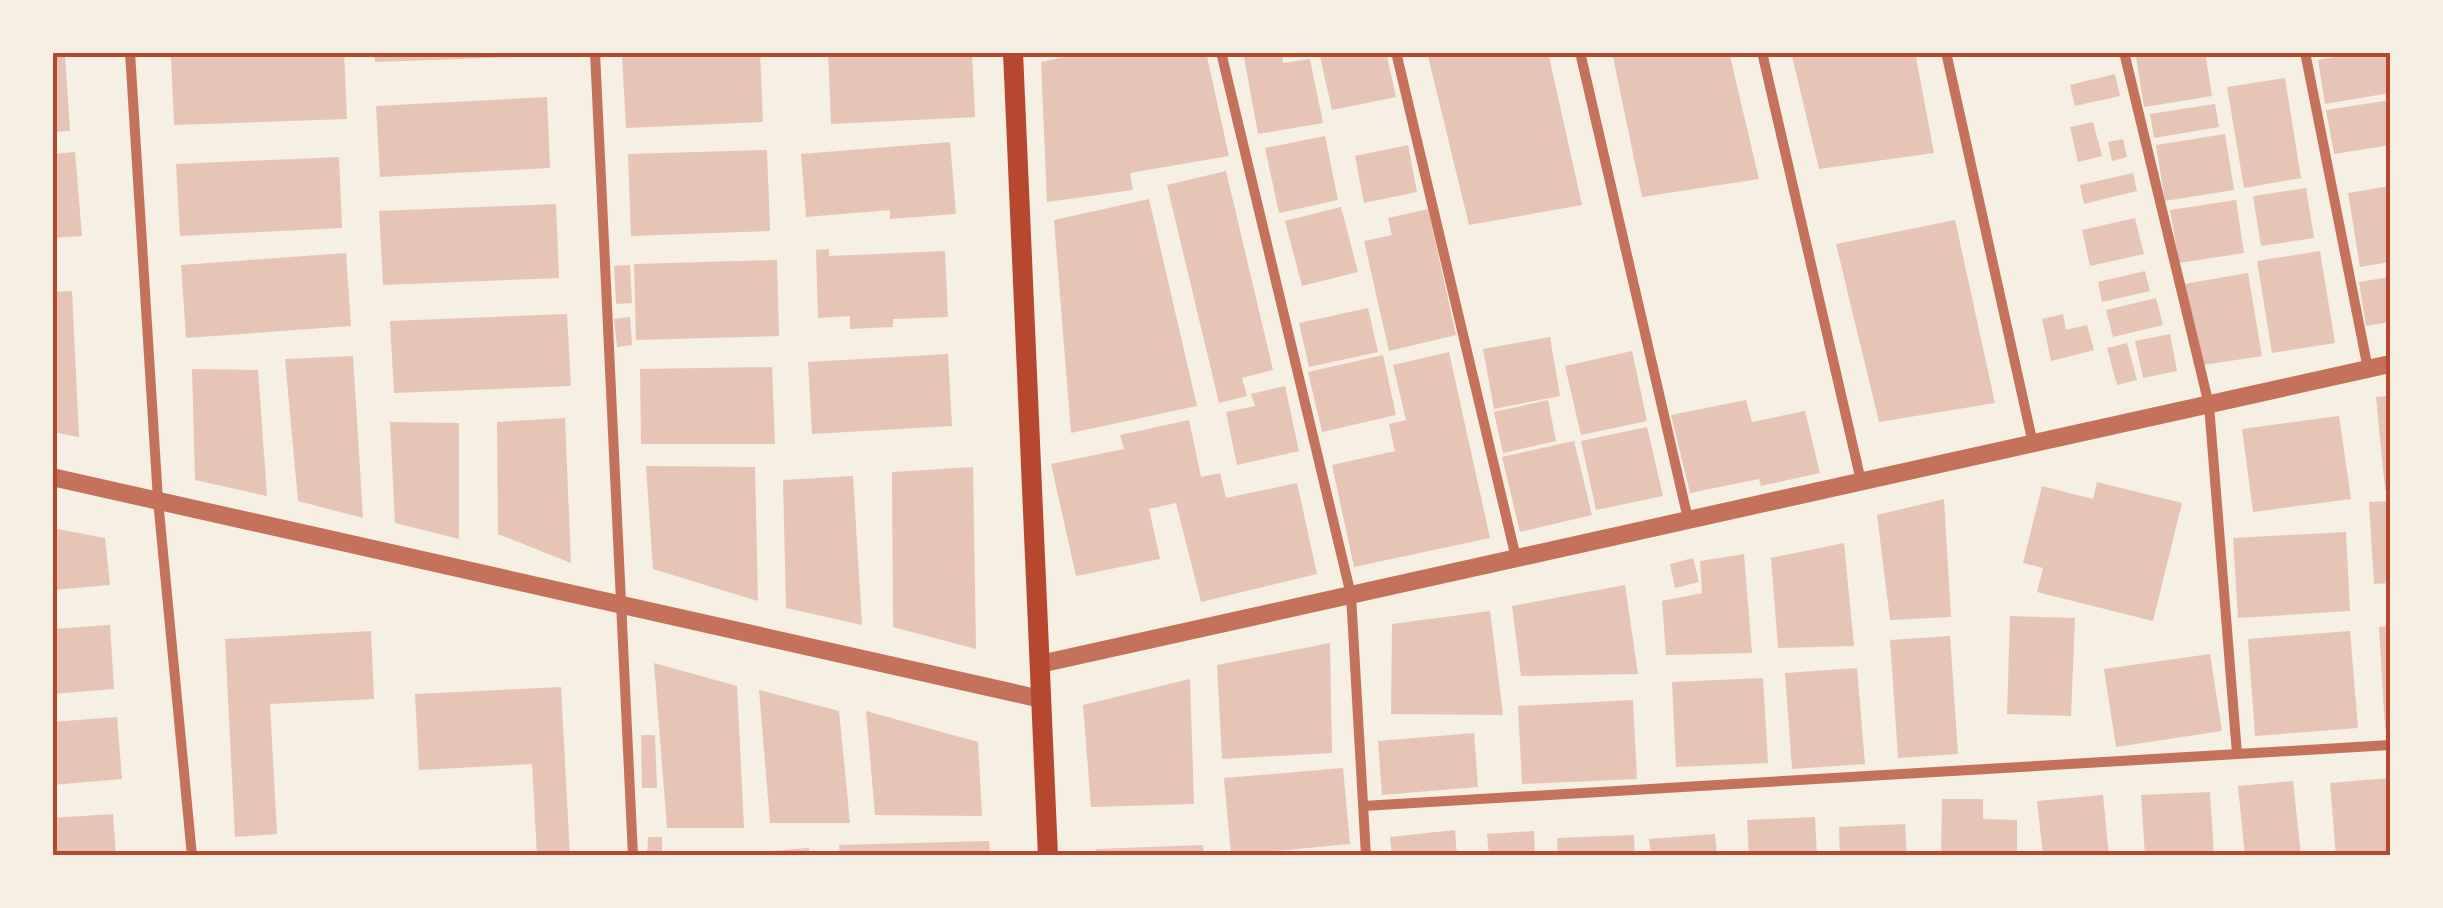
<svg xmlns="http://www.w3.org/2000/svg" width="2443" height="908" font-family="Georgia,serif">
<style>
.building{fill:#e6c5b7}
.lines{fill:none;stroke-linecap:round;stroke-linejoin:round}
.minor{stroke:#c5725c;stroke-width:10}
.tertiary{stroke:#c5725c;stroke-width:18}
.secondary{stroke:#b5482f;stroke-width:20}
.neatline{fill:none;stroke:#b5482f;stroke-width:4}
</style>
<rect width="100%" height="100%" fill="#f6efe4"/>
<path class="building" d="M260,52H344L347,119L174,125L171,56Z
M374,52H545L546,56L375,62Z
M666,52H760L763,122L626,128L622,55Z
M828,52H972L975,117L831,124Z
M1088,52H1206L1229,156L1130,173L1133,190L1047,202L1041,62Z
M1243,52H1282L1283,63L1310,59L1323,123L1258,134Z
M1319,52H1386L1396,97L1332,110Z
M1427,52H1548L1582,205L1469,225Z
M1612,52H1729L1759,179L1642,197Z
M1791,52H1915L1934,153L1819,169Z
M2156,52H2205L2212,96L2144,107L2136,56Z
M2363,52H2390V93L2325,104L2318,60Z
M65,54L70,131L52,132V55Z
M2115,74L2120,96L2075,106L2070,85Z
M2285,78L2301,178L2244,188L2227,87Z
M547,97L550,168L380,177L376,106Z
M2390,100V145L2334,154L2326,110Z
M2215,104L2219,127L2154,138L2150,114Z
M2093,122L2102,156L2078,162L2070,127Z
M2225,134L2234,190L2165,201L2156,145Z
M1325,136L1338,200L1279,213L1265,148Z
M2123,139L2127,157L2112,161L2108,142Z
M950,142L956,214L890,219V210L806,217L801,154Z
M1408,145L1417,192L1364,203L1355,156Z
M767,150L770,231L631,236L628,154Z
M75,152L82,236L52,238V154Z
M339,157L342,228L180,236L176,164Z
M1226,171L1273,370L1242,378L1247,396L1219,403L1167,185Z
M2133,173L2137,191L2084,204L2080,185Z
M2390,186V262L2360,267L2348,193Z
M2306,188L2314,238L2261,246L2253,196Z
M1149,199L1197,406L1071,433L1054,220Z
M2236,200L2244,253L2179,263L2170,210Z
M556,204L559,278L383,285L379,211Z
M1341,207L1358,272L1302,286L1285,221Z
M1428,209L1456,335L1389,351L1364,241L1392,235L1388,218Z
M2135,218L2144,254L2090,266L2082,230Z
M1955,220L1995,403L1879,422L1836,244Z
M829,249V256L945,251L948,317L893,319V327L850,329V316L818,318L816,250Z
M2320,251L2335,343L2272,353L2257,261Z
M346,253L351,326L186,338L181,265Z
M777,260L779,336L636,340L634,264Z
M630,265L632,303L616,304L614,266Z
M2145,271L2150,291L2102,302L2098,282Z
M2248,273L2262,356L2197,366L2184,284Z
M2390,277V322L2366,326L2359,282Z
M72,291L79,437L52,432V292Z
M2156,298L2163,325L2113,337L2106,310Z
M1368,308L1378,352L1309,367L1299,323Z
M567,314L571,386L394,393L390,321Z
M2063,314L2066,330L2087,325L2094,350L2051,361L2042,319Z
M630,317L632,345L617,347L614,319Z
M2170,334L2177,371L2143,378L2135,341Z
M1550,337L1560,396L1494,409L1483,349Z
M2127,343L2137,380L2117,385L2107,348Z
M1632,351L1647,421L1581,435L1565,366Z
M1449,352L1490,538L1354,567L1332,465L1395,451L1389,424L1406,420L1393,365Z
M948,354L952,426L812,434L808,362Z
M1383,355L1396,415L1322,432L1308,372Z
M353,356L363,518L298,501L285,359Z
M772,367L775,444H641L640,369Z
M192,369L258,370L267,496L195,480Z
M1285,386L1299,451L1237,465L1226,412L1255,406L1251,394Z
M2390,396V490H2385L2376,397Z
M1548,400L1556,441L1503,453L1494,412Z
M1746,400L1752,422L1805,411L1820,473L1761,486L1759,479L1690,493L1671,415Z
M2339,416L2351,499L2253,512L2242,429Z
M565,418L571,563L498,534L497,422Z
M1189,420L1201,477L1220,473L1226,498L1297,483L1317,574L1201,602L1176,503L1149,509L1160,559L1076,576L1051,464L1124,449L1120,435Z
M390,422L459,423V539L395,523Z
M1647,427L1663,496L1596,510L1581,441Z
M1574,441L1592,515L1520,532L1502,457Z
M646,466L755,467L758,601L653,569Z
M973,467L976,649L893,627L892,472Z
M853,476L862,625L786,608L783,480Z
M2097,482L2182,503L2153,621L2037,592L2043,568L2023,563L2042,486L2093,499Z
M1944,499L1951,617L1890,620L1877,515Z
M2390,501V583L2374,584L2369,502Z
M52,528L105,538L110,585L52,590Z
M2346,532L2350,611L2238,618L2233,538Z
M1844,543L1854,646L1778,648L1771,558Z
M1744,554L1752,653L1666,655L1662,601L1702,593L1700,561Z
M1693,558L1699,582L1675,588L1670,564Z
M1625,585L1638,674L1521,676L1512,606Z
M1490,611L1503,715L1391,714L1392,624Z
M2010,616L2075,618L2071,716L2007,714Z
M110,625L114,689L52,694V629Z
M2390,626V729H2385L2379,627Z
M371,631L374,699L270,704L277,834L235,837L225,639Z
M2350,631L2358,728L2255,736L2248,639Z
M1950,636L1958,754L1898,758L1890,640Z
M1330,643L1332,753L1222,759L1217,665Z
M2210,654L2222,731L2116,747L2104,669Z
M654,663L737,686L744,828H667Z
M1857,668L1865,764L1792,769L1785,673Z
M1763,678L1768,763L1676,767L1672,682Z
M1190,679L1194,804L1091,807L1083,705Z
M561,687L570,856H537L532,764L419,770L415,694Z
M759,690L839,711L850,823H770Z
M1633,700L1637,779L1522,784L1518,706Z
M866,711L978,742L982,816L875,815Z
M117,717L122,779L52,785V722Z
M1474,733L1478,787L1382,795L1378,741Z
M641,735H655L657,788H642Z
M1343,768L1350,844L1231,855L1224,778Z
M2390,778V856H2336L2330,783Z
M2293,781L2301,856H2245L2238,786Z
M2210,792L2214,856H2145L2141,795Z
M2103,795L2109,856H2043L2037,801Z
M1942,799H1983V819L2017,820V856H1941Z
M113,814L116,856H52V818Z
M1815,817L1817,856H1749L1747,820Z
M1905,824L1907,856H1840L1839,827Z
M1455,830L1457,856H1392L1390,837Z
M1534,831L1535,856H1489L1487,834Z
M1715,834L1717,856H1651L1649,839Z
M1634,835L1635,856H1558L1557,838Z
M648,837H662V856H647Z
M989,841L990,856H840L839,845Z
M1203,845L1204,856H1096V849Z
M809,848V856H743V853Z"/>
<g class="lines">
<path class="minor" d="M130,52L158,500L192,856
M595,52L633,856
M1221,52L1351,595L1366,856
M1396,52L1516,558
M1580,52L1688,519
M1762,52L1861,481
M1946,52L2033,444
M2124,52L2209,405L2237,754
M2305,52L2368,369
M1363,806L2390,745"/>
<path class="tertiary" d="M52,477L1041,699
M1040,664L2390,364"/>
<path class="secondary" d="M1013,52L1048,856"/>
</g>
<rect width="2443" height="908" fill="none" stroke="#f6efe4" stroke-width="110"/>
<rect x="55" y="55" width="2333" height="798" class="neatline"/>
</svg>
